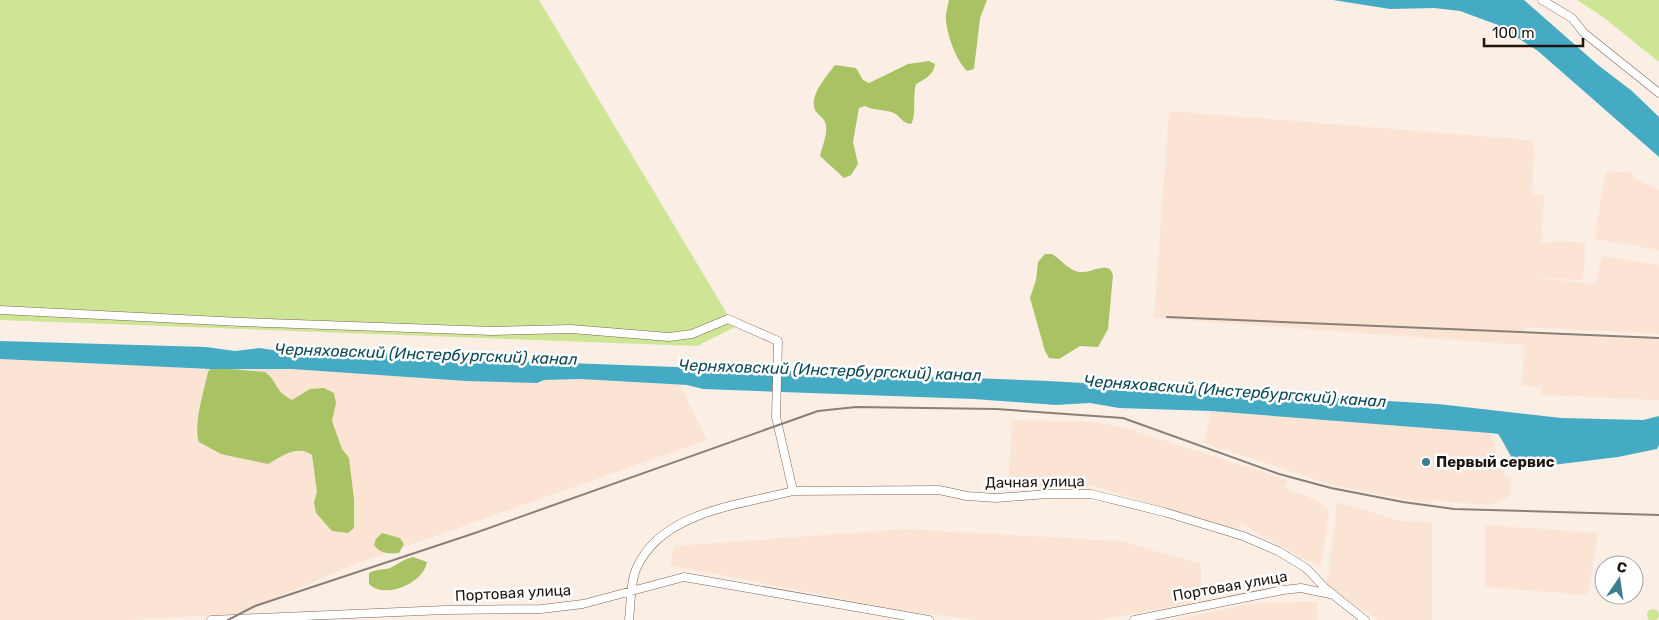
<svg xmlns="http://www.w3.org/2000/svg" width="1659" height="620" font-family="Rubik,sans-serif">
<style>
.built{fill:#fbe4d4}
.green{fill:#cde594}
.forest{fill:#a8c264}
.water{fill:#45abc4}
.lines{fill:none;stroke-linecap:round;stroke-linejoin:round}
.street-casing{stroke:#816552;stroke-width:9}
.street{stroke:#fff;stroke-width:8}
.rail{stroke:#8b7f77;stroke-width:2}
.poi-dot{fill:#3c7e90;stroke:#fff;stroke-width:2}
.labels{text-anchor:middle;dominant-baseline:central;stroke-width:5;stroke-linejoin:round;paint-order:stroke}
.poi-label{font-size:15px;font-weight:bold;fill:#20150e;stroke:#fff;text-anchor:start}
.street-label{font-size:15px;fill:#20150e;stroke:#fff}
.water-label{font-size:16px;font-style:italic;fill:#0b4956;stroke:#fff}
</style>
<rect width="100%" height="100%" fill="#fbeee5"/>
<path class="built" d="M1169,111L1530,140L1534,144L1532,194L1544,195L1541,244L1559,241L1586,243L1583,280L1528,277L1595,284L1602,256L1659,265V334L1525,327V331L1659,338V400L1541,395V387L1522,386L1524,345L1154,318Z
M1606,171L1631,172L1633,177L1659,190V250L1595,239L1597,220Z
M0,359L210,369H291L466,381L537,383L544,380L580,379L680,385L707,440L358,563L237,614L126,620H0Z
M1211,411L1490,433L1506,478H1511L1510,497L1489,505L1432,500L1431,504L1336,486L1204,443Z
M1012,420L1095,422L1125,428L1287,480L1285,488L1320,502L1329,512L1321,568L1240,523L1238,529L1227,527L1093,486L1008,489Z
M1337,502L1401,521L1432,522V620H1378L1327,586Z
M1485,525L1598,533L1588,595L1485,587Z
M906,529L1121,541L1201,564V601L1099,620H978L905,611L669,565L675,546Z
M1317,602V620H1172L1255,603Z"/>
<path class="green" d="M0,0H539L735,327L697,346L0,320Z
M1577,0H1659V62L1603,17Z
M1647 615a6 6 0 1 1 12 0a6 6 0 1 1-12 0Z"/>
<path class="forest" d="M949,0H987L980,18L974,69L967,71C956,60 947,35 946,20C945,14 948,6 949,0Z
M929,61L935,64C933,76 926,78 916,84C912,97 917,114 911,124C902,123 901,117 894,113C885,109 874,111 865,106L859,108L853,142L858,164L851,175L844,178L820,156C822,147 829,131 825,122C823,117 817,114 815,110C809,95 827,76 835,65L856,68L863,80L869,83L908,64Z
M1045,254H1052C1062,260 1070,273 1083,272C1093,272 1100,265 1110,269L1113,275L1108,329L1098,347L1080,346L1059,359L1049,358L1045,351L1030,298L1036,280L1038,262Z
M219,368L265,372C278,381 273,390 292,400L310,389L324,388L334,393L336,403L332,421L342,449L349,458L354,499V528L348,533L332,531L316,513L314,502L317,492L312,455C297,444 281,457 268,464L221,454L199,442C193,424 204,391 208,372L210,369Z
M382,533L400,538L404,544L399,553C389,554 381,554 374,545L376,539Z
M413,557L427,562C424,583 385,600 369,584V573C376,569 383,570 390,568C398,564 404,559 413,557Z"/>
<path class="water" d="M1333,0H1524L1598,65L1632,91L1659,117V157L1538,51L1498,25L1460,11L1434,8L1390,9Z
M0,341L206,347L235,351L259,348L294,353L380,352L407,357L1049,381L1438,404L1561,418L1643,420L1659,416V445L1657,449L1618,457L1528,468C1511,465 1507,446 1498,434L1490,433L1211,411L1119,408L1090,403L1056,405L974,399L703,389L687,385L580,379L544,380L537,383L466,381L291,369H210L0,359Z"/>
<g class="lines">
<g class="street-casing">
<path id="street" d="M1542,0L1572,18L1584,33L1659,93
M0,310L241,322L493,331L571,329L669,337L692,334L728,319L778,341L776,417L793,491L939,490L967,496L996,498L1048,494H1091L1164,512L1243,536L1278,551L1306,568L1326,589L1365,620
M211,620L445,610L541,609L583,604L684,577L929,620
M629,620C631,604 630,582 637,567C663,511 740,505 793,491
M1134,620L1283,590L1301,588L1330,594"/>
</g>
<use href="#street" class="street"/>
<path class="rail" d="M1167,317L1659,338
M228,620L255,606L475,533L818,411L856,407L996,409L1123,418L1279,474L1331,488L1403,502L1454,509L1659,515"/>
</g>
<circle class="poi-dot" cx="1426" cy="462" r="5"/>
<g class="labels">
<g class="poi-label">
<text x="1436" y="462">Первый сервис</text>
</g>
<g class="street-label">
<text transform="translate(1035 482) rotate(-1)">Дачная улица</text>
<text transform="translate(1230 586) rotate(-10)">Портовая улица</text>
<text transform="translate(513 593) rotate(-3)">Портовая улица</text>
</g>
<g class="water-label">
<text transform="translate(426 354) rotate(2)">Черняховский (Инстербургский) канал</text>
<text transform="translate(830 370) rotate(2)">Черняховский (Инстербургский) канал</text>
<text transform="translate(1235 391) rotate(4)">Черняховский (Инстербургский) канал</text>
</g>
</g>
<g transform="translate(1619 580) rotate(13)"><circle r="24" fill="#ffffff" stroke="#a6a19f"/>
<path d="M0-4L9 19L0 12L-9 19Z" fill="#3c7e90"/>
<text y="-8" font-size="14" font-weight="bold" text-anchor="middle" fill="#20150e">С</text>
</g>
<path d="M1484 38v8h99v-8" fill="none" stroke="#20150e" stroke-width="2.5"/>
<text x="1492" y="38" font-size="15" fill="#20150e" stroke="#ffffff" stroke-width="4" paint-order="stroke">100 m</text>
</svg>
